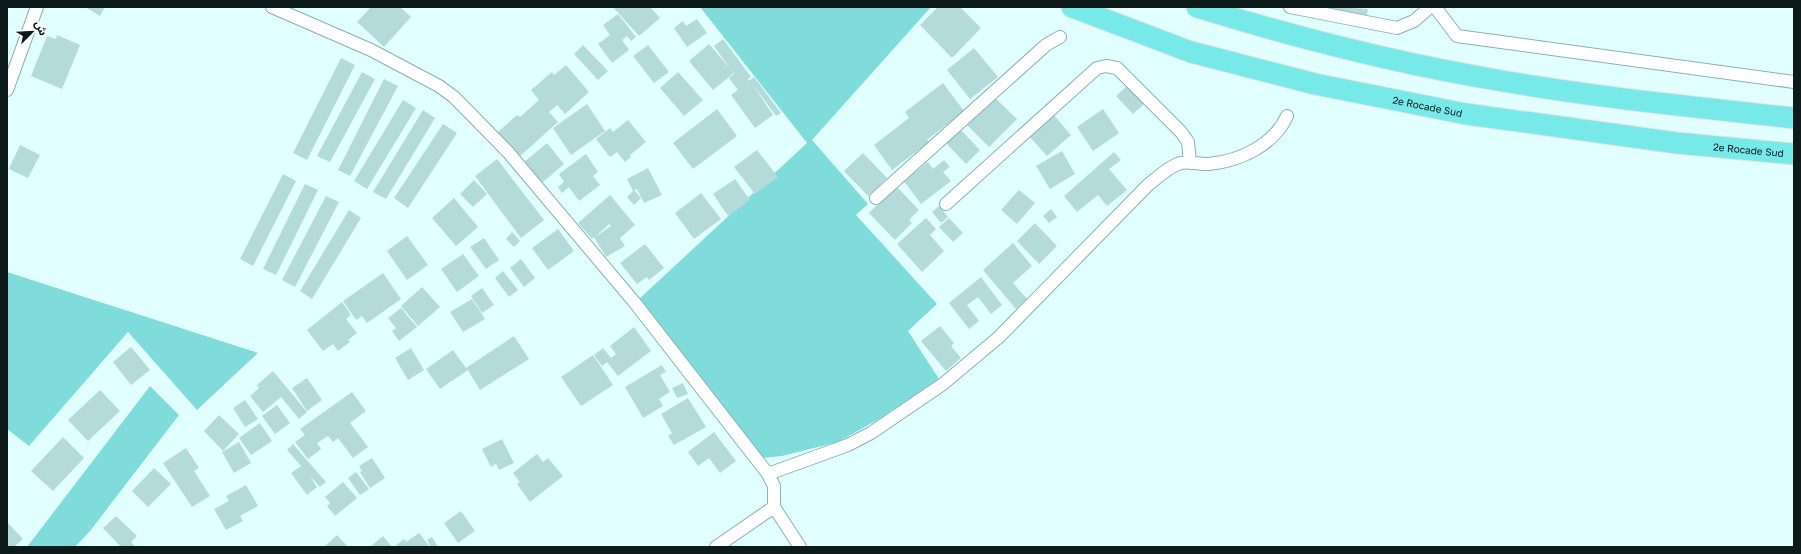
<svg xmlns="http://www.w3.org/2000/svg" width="1801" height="554" font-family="'Golos Text','Noto Sans Arabic',sans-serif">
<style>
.green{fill:#7fdcdb}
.building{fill:#b4dada;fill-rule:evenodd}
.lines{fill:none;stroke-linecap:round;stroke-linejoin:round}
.minor-casing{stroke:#8bb0af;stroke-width:14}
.motorway-casing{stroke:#e2e4e4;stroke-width:23}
.minor{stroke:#fff;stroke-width:12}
.motorway{stroke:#77e9e8;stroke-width:21}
.labels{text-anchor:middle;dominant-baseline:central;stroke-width:3;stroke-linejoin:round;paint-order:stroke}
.street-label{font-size:10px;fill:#0c1a1a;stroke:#fff}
</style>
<rect width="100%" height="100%" fill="#e0fffe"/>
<path class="green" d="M700,7H931L812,140L868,204L856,215L937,304L908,331L939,379L879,419L838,442L782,456L762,458L638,300L807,143Z
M7,272L258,353L197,410L128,332L29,446L7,429Z
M150,386L179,415L90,531L75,547H27Z"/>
<path class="building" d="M88,7H105L100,16L87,8Z
M371,7H400L411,17L384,47L357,22Z
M613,7H650L660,18L639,36Z
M938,7H960L981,28L952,58L920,25Z
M1333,7L1368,9L1366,19L1332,13Z
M618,14L636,37L631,41L627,36L622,40L629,50L612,63L598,44L610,35L603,25Z
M697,19L707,33L687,47L674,28L683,21L686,26Z
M57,35L80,45L62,89L31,76L47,36L56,39Z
M723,39L751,77L748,79L749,81L754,77L781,113L776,116L751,82L773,115L755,128L731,95L738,90L729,78L734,74L714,46Z
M709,44L734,73L713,90L689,61Z
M583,45L608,71L598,80L574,54Z
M648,45L669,72L654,83L633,56Z
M974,48L998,77L970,99L947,70Z
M341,58L355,65L307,160L293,153Z
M566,65L589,92L565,114L557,105L549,112L558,122L519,157L498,132L517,115L520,117L539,100L531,90L552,72L554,75Z
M362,72L375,79L330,162L317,156Z
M678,72L703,100L684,116L660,88Z
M384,79L398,86L350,176L338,170Z
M943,83L964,111L927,140L929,142L892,170L874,145L909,118L905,112Z
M1127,86L1144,104L1133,114L1116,96Z
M993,96L1017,119L989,147L966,124Z
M403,100L416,108L367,189L354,181Z
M587,104L605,131L571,155L553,128Z
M717,109L737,136L693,169L673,143Z
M1103,109L1119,133L1093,151L1077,127Z
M423,110L435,118L386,199L373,192Z
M1052,113L1071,135L1047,156L1028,135Z
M628,120L646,142L630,155L631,157L625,162L617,152L610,157L596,139L610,128L613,132Z
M443,124L457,133L408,208L394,198Z
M958,127L980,150L966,164L944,141Z
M547,143L564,164L542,183L524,162Z
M20,145L40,155L28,178L9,169Z
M757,150L778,177L755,194L734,167Z
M1062,151L1075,174L1050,189L1036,166Z
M1114,152L1121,160L1109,169L1127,190L1107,206L1098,195L1077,212L1064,196Z
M863,153L887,178L868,196L844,171Z
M586,154L598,172L593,176L600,185L579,201L569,187L562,193L558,187L564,182L559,174Z
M497,159L544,220L521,238L475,176Z
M944,160L950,167L943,172L951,181L921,204L904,181L928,162L933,169Z
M648,168L662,195L644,203L637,189L634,190L641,198L634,205L627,197L633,191L627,179Z
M283,174L296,181L253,266L240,259Z
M735,179L750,200L728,216L713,194Z
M474,180L487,194L473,207L460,194Z
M305,184L318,190L276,275L263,269Z
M896,186L919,210L909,220L912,223L895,240L869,213Z
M1019,190L1035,203L1017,224L1001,210Z
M701,193L721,219L694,239L675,213Z
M610,195L635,225L620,238L625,246L606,257L594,237L592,239L578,223ZM609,224L611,226L595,237Z
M326,196L339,202L295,287L282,280Z
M454,198L478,227L456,246L432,218Z
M939,206L948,217L941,223L932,212Z
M1051,209L1057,217L1049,223L1043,216Z
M349,210L361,218L312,299L300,291Z
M926,218L936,229L930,235L944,251L922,272L897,244Z
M949,218L963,233L953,242L939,227Z
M1035,223L1057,246L1039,264L1017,241Z
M558,229L574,251L548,270L532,248Z
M512,232L520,241L514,247L506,239Z
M407,236L428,265L407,280L387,251Z
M484,238L499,260L486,269L470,247Z
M1013,243L1032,266L1013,283L1027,299L1016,309L983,270Z
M645,244L664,268L649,280L647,277L637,284L620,263Z
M463,254L479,276L457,292L441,269Z
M521,259L535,278L524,287L510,268Z
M503,271L518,290L509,297L495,278Z
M383,273L401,299L367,323L362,316L356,320L343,301Z
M981,277L1002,305L991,314L978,297L967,305L979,321L969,329L949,303Z
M422,287L440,307L418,326L401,306Z
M482,288L494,305L482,313L471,296Z
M472,299L485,319L463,332L450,312Z
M342,302L351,315L346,319L357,333L348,340L350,342L338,351L333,344L323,351L307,330Z
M401,308L417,327L399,341L392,331L396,328L388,318Z
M940,326L954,343L951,346L961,358L946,371L921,341Z
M634,327L651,351L618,376L607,362L602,366L594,355L603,348L611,358L616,354L610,346Z
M514,336L529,359L480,390L468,370L440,389L426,369L453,350L466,368Z
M131,347L150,370L131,385L113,362Z
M411,348L424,370L408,380L395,358Z
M593,355L613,385L581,406L561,377Z
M662,365L666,372L660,375L670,392L659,399L663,406L643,418L625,387Z
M273,371L307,412L299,419L281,397L263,412L250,396L259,388L257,385Z
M307,378L322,400L307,411L292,388Z
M683,383L688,394L677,398L672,388Z
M100,390L120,411L88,441L68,420Z
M352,392L366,411L350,423L368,447L353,458L338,438L333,442L328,436L317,443L321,449L308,459L295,442L305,435L300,429Z
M688,398L706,427L674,445L668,436L672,433L661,414Z
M245,400L258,419L245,427L233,408Z
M277,405L290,423L275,434L262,416Z
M219,415L239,434L223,451L204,431Z
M260,423L272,441L251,455L239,438Z
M714,432L736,461L720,473L709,458L698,466L688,452Z
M63,437L84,458L53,491L31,471Z
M502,439L514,463L499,470L496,464L491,467L482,449Z
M239,442L251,463L234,473L222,452Z
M293,444L326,482L320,487L309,475L317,487L307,495L291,473L301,466L287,450Z
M186,448L199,468L194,471L210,496L192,507L163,463Z
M537,454L543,462L548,458L563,476L530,502L517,484L520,482L513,473Z
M372,458L385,478L370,488L360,472L362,471L359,466Z
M154,468L171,484L148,507L132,491Z
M356,472L369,489L360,495L348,478Z
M343,482L357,498L335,516L327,506L330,503L325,497Z
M246,485L258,506L240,516L243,521L226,530L214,509L229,501L226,496Z
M461,511L475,531L458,543L444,523Z
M116,516L137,536L131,542L135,547H121L103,528Z
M7,522L23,539L14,547H7Z
M419,533L430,547H394L404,539L406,542Z
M337,535L348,547H324Z
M383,536L392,547H370Z
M432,537L438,547H431L427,540Z"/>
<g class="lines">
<g class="minor-casing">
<path id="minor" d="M272,7L371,50L439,86L454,97L508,152L635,303L768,474L848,445L871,433L943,384L999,337L1148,185C1157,178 1167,168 1178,164C1187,160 1200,165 1209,164C1240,161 1274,145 1287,116
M1290,7L1397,28L1414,21L1430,7
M1435,7L1457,36L1794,82
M7,90L37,7
M876,198L1046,45L1060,37
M946,204L1097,68L1106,66L1117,68L1181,132L1188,142L1190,163
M774,507L800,547
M716,547L774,507V486L768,474"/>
</g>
<g class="motorway-casing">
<g id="motorway">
<path id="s1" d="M1072,7L1191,52L1315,84L1466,114L1677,143L1794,154"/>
<path d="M1197,7C1294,37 1392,62 1491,79C1591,97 1693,107 1794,118"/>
</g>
</g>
<use href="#minor" class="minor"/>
<use href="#motorway" class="motorway"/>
</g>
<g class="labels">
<g class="street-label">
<text stroke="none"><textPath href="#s1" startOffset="370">2e Rocade Sud</textPath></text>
<text stroke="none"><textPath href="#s1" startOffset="694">2e Rocade Sud</textPath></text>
</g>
</g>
<rect width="1801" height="554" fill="none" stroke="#0c1a1a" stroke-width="16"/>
<g transform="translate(32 32) rotate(66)" stroke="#ffffff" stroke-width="3" paint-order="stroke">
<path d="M0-3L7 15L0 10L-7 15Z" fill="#0c1a1a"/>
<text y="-6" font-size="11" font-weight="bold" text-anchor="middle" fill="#0c1a1a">ش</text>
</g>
</svg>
